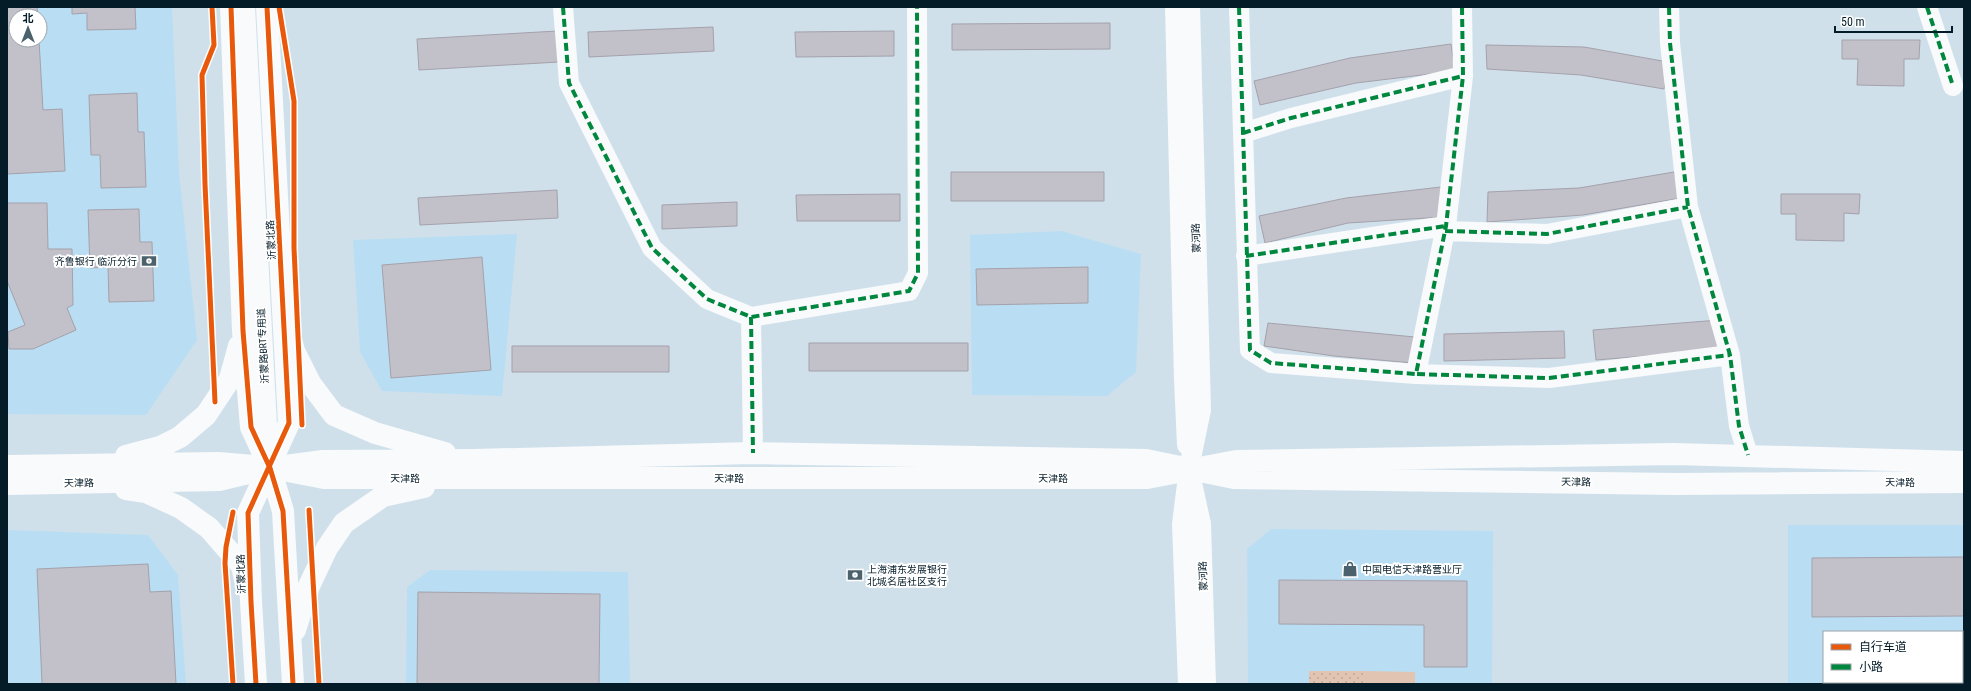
<svg xmlns="http://www.w3.org/2000/svg" width="1971" height="691" font-family="'Roboto Condensed','Noto Sans SC',sans-serif">
<style>
.built{fill:#b9def3;fill-rule:evenodd}
.grass{fill:#e2c4b2}
.park{fill:url(#park-dots)}
.building{fill:#c2c0c9;stroke:#a4a1ab}
.lines{fill:none;stroke-linecap:round;stroke-linejoin:round}
.minor{stroke:#f8fafc;stroke-width:20}
.major{stroke:#f8fafc;stroke-width:22}
.quiet{stroke:#00873e;stroke-width:4;stroke-dasharray:8 4;stroke-linecap:butt}
.cycleway-casing{stroke:#fff;stroke-width:8}
.cycleway{stroke:#e8590c;stroke-width:5}
.labels{text-anchor:middle;dominant-baseline:central;stroke-width:4;stroke-linejoin:round;paint-order:stroke}
.street-label{font-size:10px;fill:#041c28;stroke:#fff}
.poi-label{font-size:10px;fill:#041c28;stroke:#fff;text-anchor:start}
</style>
<defs>
<pattern id="park-dots" width="8" height="8" patternUnits="userSpaceOnUse"><rect width="8" height="8" fill="#e2c4b2"/><path d="M2 2h.1M6 6h.1" fill="none" stroke="#c0a899" stroke-width="1.8" stroke-linecap="round"/></pattern>
</defs>
<rect width="100%" height="100%" fill="#cfe0eb"/>
<path class="built" d="M7,7H172L179,172L197,340L146,415L7,414ZM16,16H40V40H16Z
M1061,231L1141,254L1136,372L1107,396L972,395L970,235Z
M517,234L502,396L382,391L360,352L353,240Z
M1788,525H1964V684H1788ZM1824,632H1962V682H1824Z
M1271,529L1493,531L1492,684H1248L1247,549Z
M7,530L148,535L178,575L186,684H7Z
M430,570L628,572L630,684H406L407,587Z"/>
<path class="grass" d="M1364,671L1415,672V684H1364Z"/>
<path class="park" d="M1309,671H1364V684H1309Z"/>
<path class="building" d="M7,7H37L38,16H16V40H39L43,110L62,109L65,171L7,174Z
M72,7H135L136,29L87,30V13L72,14Z
M1110,23V49L952,50V24Z
M713,27L714,51L589,57L588,32Z
M557,31L559,62L419,70L417,39Z
M894,31V56L796,57L795,32Z
M1842,40H1920L1919,59H1904V86L1857,85L1858,59H1842Z
M1451,44L1455,71L1356,83L1260,105L1254,81L1350,58Z
M1486,45L1584,47L1668,62L1664,89L1581,75L1487,69Z
M137,93L138,132H144L146,187L101,188L100,155H91L89,95Z
M951,172H1104V201H951Z
M1674,172L1681,198L1583,215L1487,222L1488,192L1579,188Z
M1441,187L1442,217L1348,223L1265,243L1259,216L1346,198Z
M557,190L558,218L420,225L418,198Z
M900,194V221H797L796,195Z
M1781,194H1860L1859,214L1844,213V241L1796,240V214H1781Z
M737,202V226L662,229V205Z
M7,203H47L48,249H72L73,305L67,308L76,330L33,349H9L8,332L25,325L7,281Z
M139,209L140,242H152L154,301L109,302L108,267L90,268L88,210Z
M482,257L491,370L391,378L382,265Z
M1088,267V303L977,305L976,269Z
M1719,320L1721,350L1596,360L1593,330Z
M1268,323L1415,337L1413,363L1334,356L1264,346Z
M1564,331L1565,358L1444,361V334Z
M809,343H968V371H809Z
M512,346H669V372H512Z
M1964,557V616L1812,617V558Z
M148,564L150,592L171,591L176,684H42L37,569Z
M1279,580L1467,581V667H1424V625L1279,624Z
M418,592L600,594L599,684H417Z"/>
<g class="lines">
<path class="minor" d="M245,7L269,464
M563,7L569,83L652,248L707,299L751,317L909,291L918,273L917,7
M1175,7L1184,380L1187,445
M1239,7L1250,350L1271,363L1416,374
M1462,7L1463,76L1446,226L1416,374L1549,378L1730,355
M1669,7L1670,43L1688,207L1730,355L1739,426L1748,455
M1927,7L1953,86
M1243,133L1291,118L1463,76
M1445,231L1547,234L1688,207
M1246,256L1446,226
M751,317L753,453
M1192,483L1201,524L1206,684
M1188,684L1182,524L1189,468L1201,410L1190,7"/>
<path class="major" d="M231,7L243,331L251,427L270,468L283,511L293,684
M291,339L294,351L310,383L334,415L375,433L445,453
M126,456L160,447L180,437L206,415L230,379L239,346
M7,466L218,463L254,466
M288,471L324,478H1147L1236,461L1674,454L1964,462
M7,484L219,480L270,468L323,461L474,460L753,453L1146,460L1234,478L1675,484L1964,482
M126,489L146,492L181,508L209,528L242,566L246,584
M295,630L309,586L327,548L344,523L383,496L424,487
M256,684L251,602L248,513L289,423L267,7"/>
<path class="quiet" d="M563,7L569,83L652,248L707,299L751,317L909,291L918,273L917,7
M1239,7L1250,350L1271,363L1416,374
M1462,7L1463,76L1446,226L1416,374L1549,378L1730,355
M1669,7L1670,43L1688,207L1730,355L1739,426L1748,455
M1927,7L1953,86
M1243,133L1291,118L1463,76
M1445,231L1547,234L1688,207
M1246,256L1446,226
M751,317L753,453"/>
<g class="cycleway-casing">
<path id="cycleway" d="M212,7L214,45L202,75L205,184L215,402
M231,7L243,331L251,427L270,468L283,511L293,684
M279,7L294,101V248L302,425
M309,510L319,684
M233,684L225,563L226,547L233,512
M256,684L251,602L248,513L289,423L267,7"/>
</g>
<use href="#cycleway" class="cycleway"/>
</g>
<defs>
<g id="bank-bare" transform="scale(1.2)"><path d="M-6-4H6V4H-6ZM0-2.3a2.3 2.3 0 1 0 0 4.6a2.3 2.3 0 1 0 0-4.6Z" fill="#4b616c" stroke="#fff" stroke-width="2.5" paint-order="stroke"/></g>
<g id="shop-bare" transform="scale(1.2)"><path d="M-5-2.5h2.3a2.7 3.5 0 0 1 5.4 0H5L5.5 6h-11ZM-1.5-2.5h3a1.5 2.3 0 0 0-3 0Z" fill="#4b616c" stroke="#fff" stroke-width="2.5" paint-order="stroke"/></g>
</defs>
<g fill-rule="evenodd">
<use href="#bank-bare" x="149" y="261"/>
<use href="#shop-bare" x="1350" y="569"/>
<use href="#bank-bare" x="855" y="575"/>
</g>
<g class="labels">
<g class="street-label">
<text transform="translate(1196 238) rotate(-92)">蒙河路</text>
<text transform="translate(271 240) rotate(-93)">沂蒙北路</text>
<text transform="translate(263 346) rotate(-93)">沂蒙路BRT专用道</text>
<text x="405" y="478">天津路</text>
<text x="729" y="478">天津路</text>
<text x="1053" y="478">天津路</text>
<text transform="translate(1576 482) rotate(1)">天津路</text>
<text x="1900" y="482">天津路</text>
<text transform="translate(79 483) rotate(-1)">天津路</text>
<text transform="translate(241 574) rotate(-92)">沂蒙北路</text>
<text transform="translate(1203 576) rotate(-92)">蒙河路</text>
</g>
<g class="poi-label">
<text x="137" y="261" text-anchor="end">齐鲁银行 临沂分行</text>
<text x="867" y="569">上海浦东发展银行<tspan x="867" dy="12">北城名居社区支行</tspan></text>
<text x="1362" y="569">中国电信天津路营业厅</text>
</g>
</g>
<rect width="1971" height="691" fill="none" stroke="#041c28" stroke-width="16"/>
<rect x="1823" y="631" width="140" height="52" fill="#ffffff" stroke="#9ba4a9"/>
<rect x="1831" y="644" width="20" height="6" fill="#e8590c" stroke="#9ba4a9"/>
<text x="1859" y="651" font-size="12" fill="#041c28">自行车道</text>
<rect x="1831" y="664" width="20" height="6" fill="#00873e" stroke="#9ba4a9"/>
<text x="1859" y="671" font-size="12" fill="#041c28">小路</text>
<g transform="translate(28 28)"><circle r="19" fill="#ffffff" stroke="#9ba4a9"/>
<path d="M0-3L7 15L0 10L-7 15Z" fill="#4b616c"/>
<text y="-6" font-size="11" font-weight="bold" text-anchor="middle" fill="#041c28">北</text>
</g>
<path d="M1835 26v6h117v-6" fill="none" stroke="#041c28" stroke-width="2"/>
<text x="1841" y="26" font-size="12" fill="#041c28" stroke="#ffffff" stroke-width="3" paint-order="stroke">50 m</text>
</svg>
